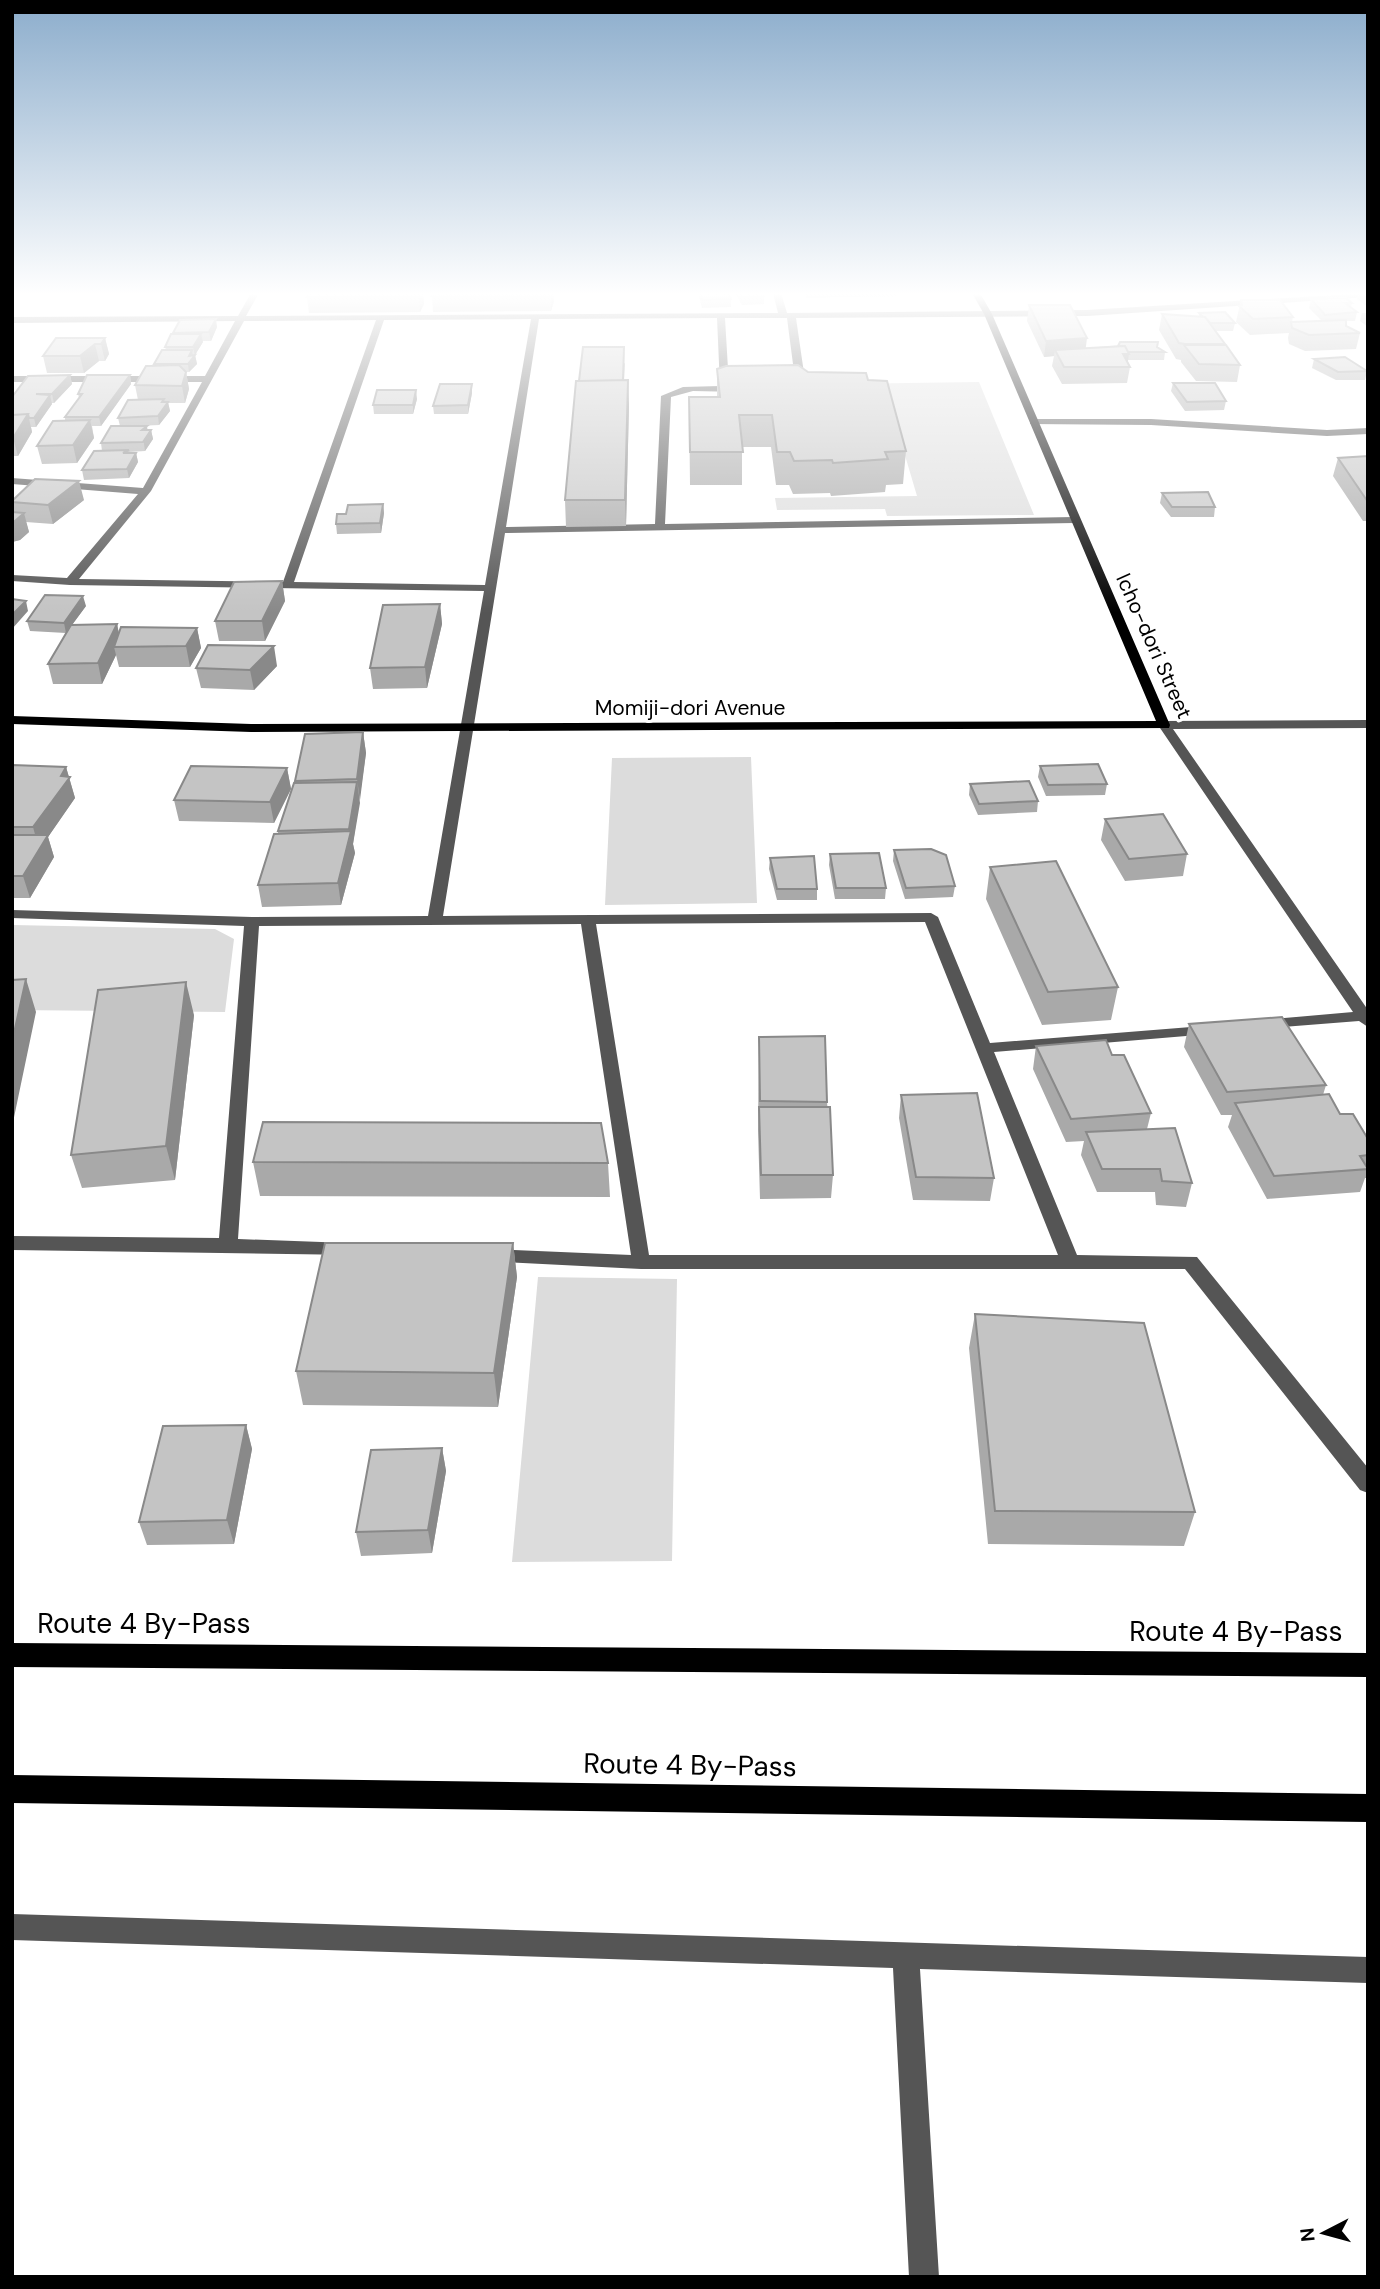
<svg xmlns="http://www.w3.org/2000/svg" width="1380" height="2289" font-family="'DM Sans',sans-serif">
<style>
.green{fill:#dcdcdc}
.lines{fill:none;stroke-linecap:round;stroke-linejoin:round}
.minor{fill:#555;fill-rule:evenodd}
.major{fill:#000;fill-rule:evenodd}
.highway{fill:#000;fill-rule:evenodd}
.wall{fill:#a9a9a9}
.shaded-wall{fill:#898989}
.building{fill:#c4c4c4;stroke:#898989;stroke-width:2}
.labels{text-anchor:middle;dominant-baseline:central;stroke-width:6;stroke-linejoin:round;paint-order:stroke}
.far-street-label{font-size:21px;fill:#000;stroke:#fff}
.near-street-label{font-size:28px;fill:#000;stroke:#fff}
</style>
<rect width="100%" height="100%" fill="#fff"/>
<path class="green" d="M979,382L1034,515L887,516L885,509L777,510L775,498L917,496L891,408L838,384Z
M751,757L757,903L605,905L612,758Z
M12,925L215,929L234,939L225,1012L12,1010Z
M538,1277L677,1279L672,1561L512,1562Z"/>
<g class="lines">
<path class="minor" d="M251,293H259L246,316L778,313L773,293H781L787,313L1087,310L1368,293V297L1087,316L796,318L806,387L801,390L796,387L787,318H725L729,386L745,389L740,392L693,391L671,397L665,524L1074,517L1079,520L1074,523L505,533L443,916L931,913L938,917L990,1043L1216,1025L1218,1029L1210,1034L994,1052L1077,1255L1197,1257L1368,1468V1493L1360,1490L1185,1269H641L485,1261L483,1256L485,1251L492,1249L631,1255L581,924L259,926L238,1239L348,1243L355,1245L357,1250L355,1255L12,1250V1236L219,1238L244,926L12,918V910L252,917L428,916L484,591L70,585L12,581V575L67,578L138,494L12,484V478L143,488L202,382H12V376H205L235,321L12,323V317L238,316ZM717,318L720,386L683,387L661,396L655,524L506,527L539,319ZM531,319L485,585L294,582L384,320ZM376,320L283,582L79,579L151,491L244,321ZM925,922L1058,1255H649L596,924Z
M1033,419H1151L1327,430L1368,428V434L1327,436L1151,425L1030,424V420Z
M1368,720V728L1173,729L1368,1010V1027L1359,1021L1256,1029L1254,1025L1256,1021L1262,1020L1353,1012L1158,725L1164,721Z
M12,1914L1368,1957V1983L920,1969L939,2277H909L893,1968L12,1940Z"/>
<path class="major" d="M972,293H980L992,314L1170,725L1169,728L251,732L12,724V716L251,724L1156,721L984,314Z"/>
<path class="highway" d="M12,1643L1368,1653V1677L12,1667Z
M12,1775L1368,1794V1822L12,1803Z"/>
</g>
<path class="wall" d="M309,293H423L424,304L420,312L309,313L307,297Z
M433,293H553L554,301L551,311L433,312L432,296Z
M698,293H729L731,299V307L702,308Z
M735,293H763L764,296V304L742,305Z
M804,293H898V296L806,298Z
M1358,293H1368V307L1357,299Z
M1311,299L1352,303L1351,307L1357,312L1355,321H1346V326L1360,333L1356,349L1305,351L1289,344L1288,338L1289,333L1250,335L1236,322L1241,300L1293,317L1292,322L1322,321L1309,308Z
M1029,305L1086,348L1158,342V348L1165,352L1164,360H1128V362L1130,367L1127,383L1062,384L1052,366L1054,356L1044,357L1027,321Z
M1199,313L1235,323L1233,331H1215L1225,344L1224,345L1240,365L1237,382L1196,381L1181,362V360L1176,359L1159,330L1162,314L1199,316Z
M1362,313H1368V327L1360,321Z
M217,327L211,341H202L203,342L195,355L197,364L189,372H186L189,389L185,403H168L170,411L159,425L137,426L147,430H151L153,439L145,451L129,452V453H136L138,462L129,478L84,480L82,470L102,451L101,443L120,426L118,418L138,400L135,385L154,366V364L166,350L165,347L174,334L173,333Z
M105,338L109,354L105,361H99L84,373H47L43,356Z
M1314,359L1367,371L1365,380H1336L1312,368Z
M625,363L624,380L629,405L626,526L566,527L565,500L579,381Z
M717,369L808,372L868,380L906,451L903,484L886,485L885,492L831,496L830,493L793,494L789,485H776L771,447H742V485H690L689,397H717Z
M70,375L72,384L54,403H51L52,404L36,427H31L32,432L18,456H12V397Z
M130,375L131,384L101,426H92L94,438L77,463L42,464L37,446L65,421V417L79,398L78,394Z
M1173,383L1226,401L1224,410L1185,411L1171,391Z
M472,393L468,414H434L433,406Z
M417,399L413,414H374L373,405Z
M1368,456V521H1363L1333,476L1338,458Z
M1162,493L1215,507L1214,517H1171L1160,503Z
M84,500L53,524L26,522L29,532L20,540L12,542V502Z
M383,504L384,513L381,533L337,534L336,524L346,514Z
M282,581L285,601L265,641H219L215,621Z
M440,604L442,624L427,688L373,689L370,668Z
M86,606L72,625L117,624L119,634L197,628L201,648L190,667H119L116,655L102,684H53L48,664L66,633L30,631L27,621Z
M277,666L254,690L201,688L196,668Z
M363,732L366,753L353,844L355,853L341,905L262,907L258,885L278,834V831L295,783V781Z
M12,765L66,767L75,798L48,837L54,857L30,898H12Z
M1040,766L1107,784L1105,795L1046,796L1038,777Z
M287,768L291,789L274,823L179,821L174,800Z
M970,784L1038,801L1037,812L978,815L969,795Z
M1105,819L1187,854L1183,876L1125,881L1101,840Z
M894,850L955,886L953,897L905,899L893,861Z
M830,854L886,888L885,899H835L829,865Z
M770,858L817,889V900H777L769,869Z
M990,867L1118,987L1111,1020L1042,1025L986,899Z
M194,1015L175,1180L82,1188L71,1155Z
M1189,1024L1326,1085L1323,1095L1340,1114L1368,1139V1178H1365L1360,1192L1267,1199L1228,1127L1232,1115H1221L1184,1047Z
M759,1037L827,1102L833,1175L831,1198L760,1199L758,1130Z
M1036,1046L1112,1055L1151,1113L1147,1129L1192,1183L1186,1207L1156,1205L1155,1192H1097L1081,1155L1084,1141L1066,1142L1033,1069Z
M901,1095L994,1178L990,1201L913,1200L899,1118Z
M253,1162L608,1163L610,1197L260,1196Z
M513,1243L517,1277L498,1407L303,1405L296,1371Z
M975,1314L1195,1512L1184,1546L988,1544L969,1348Z
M246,1425L252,1449L234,1544L147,1545L139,1522Z
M442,1448L446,1471L432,1553L361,1556L356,1532Z"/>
<path class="shaded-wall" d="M420,293H423L424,304L420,312L419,296Z
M551,293H553L554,301L551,311Z
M216,319L217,327L211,341L209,332Z
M201,334L203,342L195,355L197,364L189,372L188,364L189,356L192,350L193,357L195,356L193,347Z
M105,338L109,354L105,361L101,344Z
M1087,338L1085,354L1055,350L1054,356L1044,357L1046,341Z
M95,344L99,361L84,373L80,356Z
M1123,354H1129L1127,367Z
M186,372L189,389L185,403L182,386Z
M70,375L72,384L54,403L52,394Z
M130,375L131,384L101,426L99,417Z
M628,380L629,405L626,526L625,500Z
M472,384V393L468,414V405Z
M416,390L417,399L413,414V405Z
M50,395L52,404L36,427L34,418Z
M164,399L165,406L168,402L170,411L159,425L158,416Z
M28,414L32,432L18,456L13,438Z
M90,420L94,438L77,463L73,445Z
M147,426L148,434L151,430L153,439L145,451L142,430Z
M136,453L138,462L129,478L127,469Z
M79,481L84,500L53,524L48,505Z
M383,504L384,513L381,533L380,523Z
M24,513L29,532L20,540L12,542V522Z
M282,581L285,601L265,641L262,621Z
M83,596L86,606L66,633L64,623Z
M26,601L28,611L12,629V615Z
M440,604L442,624L427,688L425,667Z
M117,624L121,644L114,647L116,655L102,684L98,663Z
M197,628L201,648L190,667L186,646Z
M274,646L277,666L254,690L250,670Z
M363,732L366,753L360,800L357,779Z
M66,767L75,798L48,837L54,857L30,898L23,876L39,849L33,827Z
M287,768L291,789L274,823L270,802Z
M357,782L360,803L353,844L355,853L341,905L338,883L350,837L349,829Z
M26,979L36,1012L12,1127V1042Z
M186,982L194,1015L175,1180L166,1146Z
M513,1243L517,1277L498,1407L494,1373Z
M246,1425L252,1449L234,1544L227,1520Z
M442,1448L446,1471L432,1553L428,1530Z"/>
<path class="building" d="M309,293H420L419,296L307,297Z
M433,293H551L550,295L432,296Z
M700,293H729L731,299L702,300Z
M740,293H763L764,296L742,297Z
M1346,298L1352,303H1345L1357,312L1325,315L1311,299Z
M1241,300H1280L1293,317L1253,319L1239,306L1242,305Z
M1029,305H1070L1087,338L1046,341Z
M1225,312L1235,323H1210L1205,317H1203L1199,313Z
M1162,314L1205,317L1225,344H1185L1179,343Z
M216,319L209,332L173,333L180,320Z
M1346,320V326L1360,333L1309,335L1292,328L1291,322Z
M171,334H201L193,347H165Z
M56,338H105L101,344H95L80,356H43Z
M1120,342H1158L1157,347L1165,352H1128L1125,346H1118Z
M1184,345H1226L1240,365L1199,364Z
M1125,346L1129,354H1123L1130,367H1064L1055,350Z
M583,347H624L623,380L579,381Z
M162,350H192L189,356L195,355L188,364H154Z
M1345,357L1367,371L1338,372L1314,359Z
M179,365L186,372L182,386L135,385L146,366Z
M798,365L808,372L866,373L868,380L887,381L906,451L885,452L888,459L833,463L832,460L794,461L790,452H777L772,415H739L743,452H690L689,397H720L717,369L726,366Z
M70,375L52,394H36L50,395L34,418H29L28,414L12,415V397L28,376Z
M87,375H130L99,417H65L82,394H78Z
M628,380L625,500H565L576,381Z
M1173,383H1215L1226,401L1187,402Z
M440,384H472L468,405L433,406Z
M377,390H416L413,405H373Z
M164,399L162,402H168L158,416L118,418L128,400Z
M28,414L13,438H12V415Z
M90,420L73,445L37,446L53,421Z
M111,426H147L142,430H151L143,442L101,443Z
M129,450L123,453H136L127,469L82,470L94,451Z
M1368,456V502L1338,458Z
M35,479L79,481L48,505L12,502V501Z
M1208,492L1215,507H1172L1162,493Z
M383,504L380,523L336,524L337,514H346L348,505Z
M12,512L24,513L15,521L12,522Z
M282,581L262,621H215L234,582Z
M45,595L83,596L64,623L27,621Z
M12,599L26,601L12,615Z
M440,604L425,667L370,668L383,605Z
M117,624L98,663L48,664L71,625Z
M121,627L197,628L186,646L114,647Z
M208,645L274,646L250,670L196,668Z
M363,732L357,779L295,781L305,734Z
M1098,764L1107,784L1048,785L1040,766Z
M12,765L66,767L61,776L70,777L33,827H12Z
M191,766L287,768L270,802L174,800Z
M1029,781L1038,801L979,804L970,784Z
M357,782L349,829L278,831L294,783Z
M1163,814L1187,854L1129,859L1105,819Z
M351,831L338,883L258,885L274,834Z
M12,835H48L23,876H12Z
M931,849L946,855L955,886L906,888L894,850Z
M879,853L886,888H836L830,854Z
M814,856L817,889H777L770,858Z
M1056,861L1118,987L1048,992L990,867Z
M26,979L12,1042V980Z
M186,982L166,1146L71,1155L98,990Z
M1282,1017L1326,1085L1227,1092L1189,1024Z
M825,1036L827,1102L760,1101L759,1037Z
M1106,1040L1112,1055H1124L1151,1113L1071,1119L1036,1046Z
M977,1093L994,1178L916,1177L901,1095Z
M1329,1094L1340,1114H1353L1368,1139V1155L1360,1156L1368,1169L1274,1176L1235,1103Z
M759,1107H830L833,1175H761Z
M263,1122L601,1123L608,1163L253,1162Z
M1175,1128L1192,1183L1162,1181L1160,1169H1102L1086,1132Z
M325,1243H513L494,1373L296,1371Z
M975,1314L1144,1323L1195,1512L995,1511Z
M246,1425L227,1520L139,1522L163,1426Z
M442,1448L428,1530L356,1532L371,1450Z"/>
<linearGradient id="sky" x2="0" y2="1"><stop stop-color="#8cadcc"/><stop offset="0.48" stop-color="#fff"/><stop offset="1" stop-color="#fff" stop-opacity="0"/></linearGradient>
<rect width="1380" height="613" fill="url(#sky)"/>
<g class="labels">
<g class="far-street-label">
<text transform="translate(1154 646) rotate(66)">Icho-dori Street</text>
<text x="690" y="708">Momiji-dori Avenue</text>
</g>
<g class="near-street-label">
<text x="144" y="1623">Route 4 By-Pass</text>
<text x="1236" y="1631">Route 4 By-Pass</text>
<text transform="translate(690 1765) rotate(1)">Route 4 By-Pass</text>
</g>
</g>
<rect width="1380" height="2289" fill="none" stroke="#000000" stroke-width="28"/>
<g transform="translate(1324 2233) rotate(264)" stroke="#ffffff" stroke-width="5" paint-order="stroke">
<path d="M0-5L12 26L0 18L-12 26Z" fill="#000000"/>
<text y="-10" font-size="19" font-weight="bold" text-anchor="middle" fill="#000000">N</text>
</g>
</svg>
